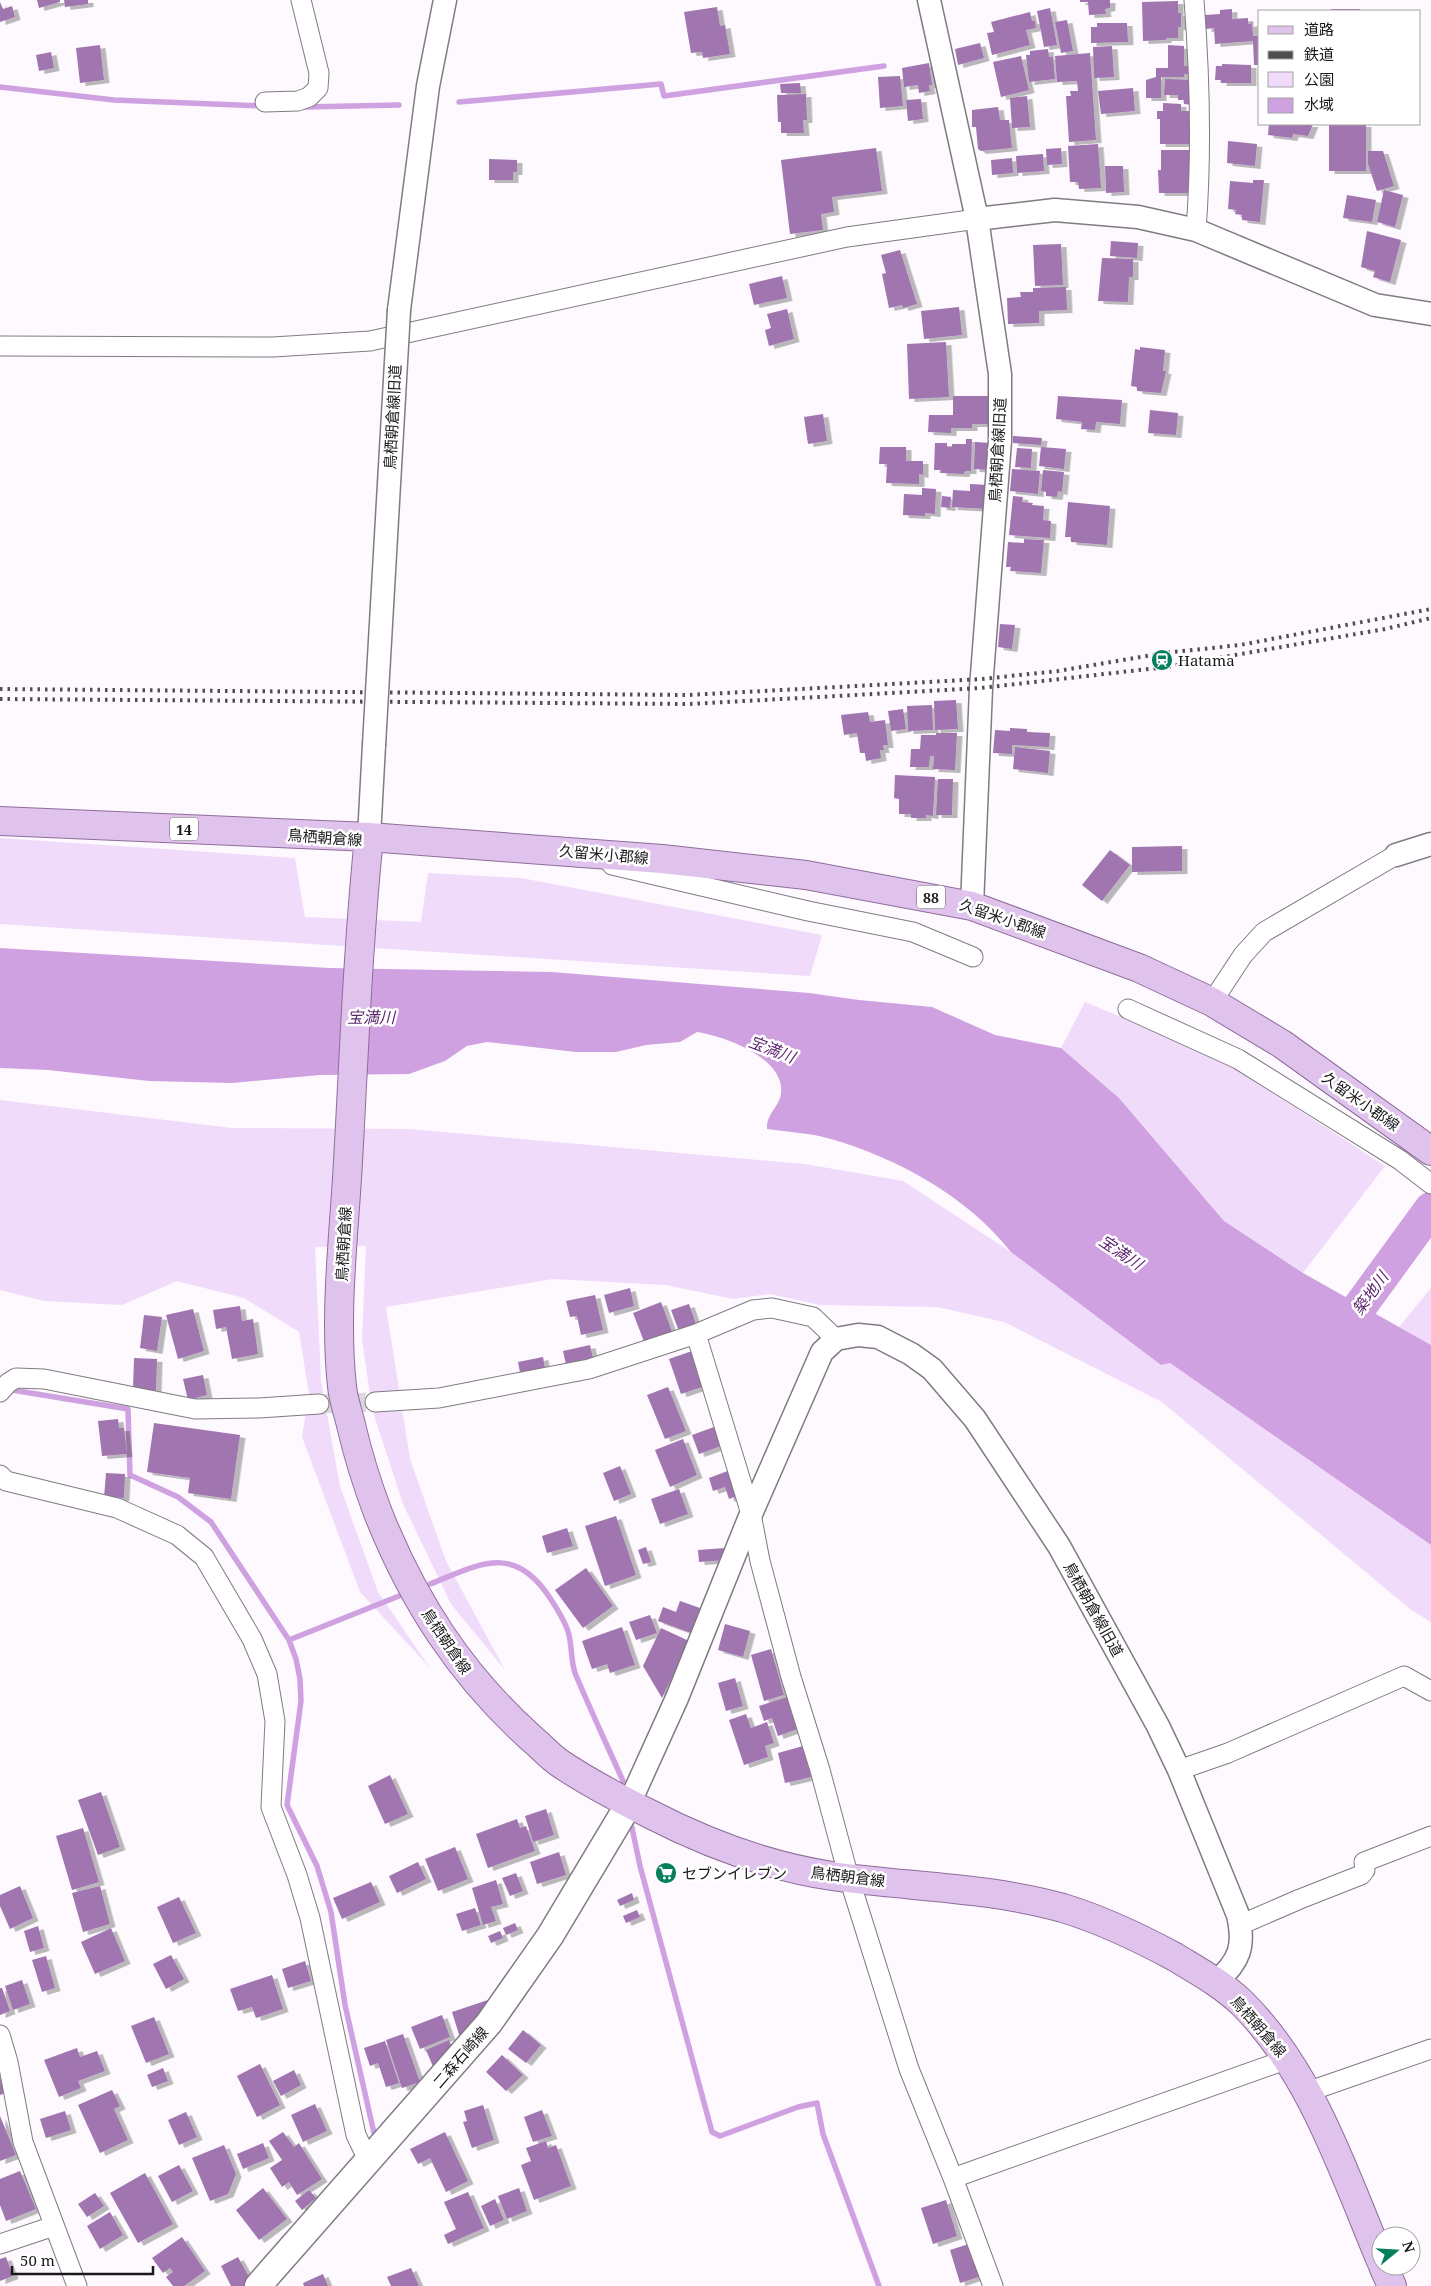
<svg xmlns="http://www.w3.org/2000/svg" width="1431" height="2286" font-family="'Noto Serif','Noto Sans JP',serif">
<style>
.green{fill:#f1dbfa}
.water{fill:#cfa1e0}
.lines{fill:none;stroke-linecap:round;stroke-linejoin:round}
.stream{stroke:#cfa1e0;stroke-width:5.5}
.river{stroke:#cfa1e0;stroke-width:34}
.building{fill:#a074b0;filter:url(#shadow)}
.minor-tunnel{stroke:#dbd7dc;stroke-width:19;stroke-dasharray:19 9;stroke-linecap:butt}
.minor-casing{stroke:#807b82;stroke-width:21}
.tertiary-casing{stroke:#807b82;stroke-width:25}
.secondary-casing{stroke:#807b82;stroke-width:29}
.primary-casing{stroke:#8e6d9a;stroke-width:30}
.minor{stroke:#fff;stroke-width:19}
.tertiary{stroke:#fff;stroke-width:22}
.secondary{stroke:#fff;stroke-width:26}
.primary{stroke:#e0c3ec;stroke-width:28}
.rail{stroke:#504e51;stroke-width:4;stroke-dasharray:2.5 5;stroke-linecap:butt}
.tertiary-bridge-casing{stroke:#807b82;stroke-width:25;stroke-linecap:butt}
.tertiary-bridge{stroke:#fff;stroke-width:22}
.labels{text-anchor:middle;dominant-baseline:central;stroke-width:5;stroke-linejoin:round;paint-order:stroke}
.shield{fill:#fff;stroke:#5f5d5f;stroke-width:1}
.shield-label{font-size:14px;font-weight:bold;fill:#1a181b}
.street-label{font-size:15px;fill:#1a181b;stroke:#fff}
.poi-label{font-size:15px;fill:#1a181b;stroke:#fff;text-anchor:start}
.water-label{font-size:16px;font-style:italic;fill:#5d256f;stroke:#fff}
</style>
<defs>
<filter id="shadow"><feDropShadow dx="5.5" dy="3" stdDeviation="0" flood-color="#0004"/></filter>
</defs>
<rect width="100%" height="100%" fill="#fdf9fe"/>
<path class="green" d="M0,838L295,858L305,917L421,922L428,873L521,878L822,935L810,976L0,924Z
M1085,1002L1221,1059L1385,1166L1303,1273L1224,1221L1119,1098L1061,1048Z
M0,1100L232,1128L409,1129L805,1164L903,1181L1011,1252L1161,1365L1170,1363L1431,1545V1622L1410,1609L1162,1402L1004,1322L937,1307L820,1305L770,1294L733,1299L666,1285L553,1279L386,1307L410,1459L446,1561L505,1670L451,1604L403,1504L372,1409L362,1339L366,1246L315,1247L321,1381L340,1486L378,1592L430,1668L360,1592L302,1437L309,1394L299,1332L244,1298L177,1281L122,1305L44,1301L0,1290Z
M1431,1288V1345L1399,1327Z"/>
<path class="water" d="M0,948L329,968L552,972L809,993L859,1000L932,1007L995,1035L1061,1048L1119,1098L1224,1221L1303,1273L1431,1345V1545L1170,1363L1161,1365L1011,1252C968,1197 897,1158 831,1139C811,1133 788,1132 767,1129C766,1114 779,1107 781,1094C786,1058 724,1036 697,1032L680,1042L646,1045L616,1052H576L487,1042L467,1046L445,1061L409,1074L320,1075L232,1083L149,1081L48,1070L0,1068Z"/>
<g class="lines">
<path class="stream" d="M0,87L114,100L265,106
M459,102L661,84L664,96L884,66
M304,107L399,105
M6,1389L128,1409L130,1475L178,1497L211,1522L289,1640L296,1659L300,1679L301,1701L287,1805L317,1866L331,1912L345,2005L374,2133
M430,1584C480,1564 514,1543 550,1598C557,1609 566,1622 569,1635C572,1648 571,1661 575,1673C590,1709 607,1745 623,1781
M289,1640L399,1596
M631,1823L640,1866L712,2132L720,2136L798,2107L817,2103L823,2134L879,2286"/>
<path class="river" d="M1334,1342L1431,1209"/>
</g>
<path class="building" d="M37,0H60V2L39,8Z
M64,0H88V4L65,7Z
M1080,0H1110V8L1105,9L1106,14L1089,15L1088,2H1080Z
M1178,1V13H1181V27H1178V38H1166V40L1143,41L1142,2Z
M0,2L3,9L12,6L15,17L0,22Z
M717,7L720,26L725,25L730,54L703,58L702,52L691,53L684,12Z
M1050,8L1057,45L1044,47L1037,11Z
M1232,9V19L1248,18V24L1252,23L1253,36H1260V65H1254L1253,41L1215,44L1214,28L1206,29L1205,15L1220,14V10Z
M1331,9H1360V11H1331Z
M1030,12L1032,21H1035L1036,28L1026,30L1030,45L992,55L987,33L994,32L991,22Z
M1067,20L1073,51L1061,53L1055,22Z
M1097,23H1127L1128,42L1091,43V27H1097Z
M980,43L984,58L958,65L955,49Z
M100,45L104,80L80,83L76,48Z
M1168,45L1184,46V66H1193V74H1184V77H1161V98H1146V80L1156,77V68H1168Z
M1112,46L1114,77L1094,78L1093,47Z
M1048,49L1049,57H1053L1055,79L1029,82L1026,55H1030V51Z
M51,52L54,68L39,71L36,55Z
M1090,53L1096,140L1069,142L1066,96H1071L1070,91H1078L1077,81L1057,82L1055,56Z
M1021,56L1029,90L1001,97L993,62Z
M929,63L932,85H929L930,91L919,93L918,85L904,87L902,68Z
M1222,64L1251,65V83H1221V80H1215L1216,66H1222Z
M900,76L903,106L880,108L878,77Z
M1165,79L1195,80L1194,105L1184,104V100H1178V95H1164Z
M800,83L801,93H781L780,84Z
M1133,88L1135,111L1101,114L1098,91Z
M806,94L807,120H803L804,133H781V122H778L777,95Z
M1027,96L1030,127L1012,128L1010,98Z
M921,99L923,119L908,121L906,100Z
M1163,103L1181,104V111H1190L1189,144H1160V119H1157V111H1163Z
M998,107L1000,120H1009L1012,148L981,151L978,149L976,127H972V110Z
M1269,124H1313L1308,136L1293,134L1292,138L1268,135Z
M1329,124H1366V171H1329Z
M1228,141L1257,144L1255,166L1227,163Z
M1098,144L1101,188L1079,189L1078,182H1070L1068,146Z
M876,148L882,191L832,197L834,212L821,214L823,230L790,234L781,160Z
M1061,148L1062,164L1047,165L1046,149Z
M1161,150H1193L1191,193H1159L1158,170H1161Z
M1368,151H1383L1394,186L1377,191L1368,164Z
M1043,154L1044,171L1017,173L1016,156Z
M1012,158L1013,173L992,175L991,160Z
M489,159L517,160V172H513V180H489Z
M1105,166H1123L1124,192L1106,193Z
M1253,180H1264L1260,222L1242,220V215L1235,214L1236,210L1228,209L1230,181L1253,183Z
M1384,190L1403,195L1395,227L1377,222Z
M1347,195L1376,200L1372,222L1343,218Z
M1367,231L1401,240L1390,282L1373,277L1375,271L1361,267Z
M1111,241L1138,243L1137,258L1110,256Z
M1061,244L1063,285L1035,286L1033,245Z
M900,250L917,304L903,308L902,305L889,308L882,274L886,273L881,255Z
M1102,258L1133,259V277H1129L1128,302L1098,301Z
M782,276L787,298L754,305L749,284Z
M1066,287L1067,310L1039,311V323L1008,324L1007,298L1021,297L1020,292H1033V288Z
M959,307L962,335L924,339L921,311Z
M787,309L794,339L769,346L765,330L771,328L767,314Z
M946,342L949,397L909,399L907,344Z
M1140,347L1165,350L1163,371H1166L1161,393L1137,391V387L1131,386L1135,349L1140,350Z
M953,396H989V424H972V428H951V433L928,432L929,415H953Z
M1058,396L1122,400L1120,424L1096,422L1095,430L1081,429L1082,422L1056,419Z
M1150,410L1178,413L1176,435L1148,433Z
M823,414L827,441L808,444L804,417Z
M1013,436L1042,438L1041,445L1013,443Z
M966,439H972L971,471H965L964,474L941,473V470H934L935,443H947V447H952V444H966Z
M975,442L991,443L989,470L974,469Z
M880,447H906V461H923V475L919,474V484L886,483L887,464H879Z
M1041,447L1066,449L1064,469L1039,466Z
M1017,448L1032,449L1031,468L1015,467Z
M1012,469L1040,471L1038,494L1010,491Z
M1043,470L1064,472L1062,492L1058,491L1057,497L1046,496V492L1041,491Z
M970,484L988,485L987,509L952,507L953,490L970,491Z
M922,488L936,489L935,514L925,513V516L903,515L904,494L922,495Z
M942,496L951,497L950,508L941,507Z
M1013,496L1023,497L1022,502L1033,503L1032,505L1044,506L1043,520L1051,521L1050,538L1009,535Z
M1068,502L1110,506L1107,545L1071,542V537H1065Z
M1024,539L1044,540L1041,573L1010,571L1011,567H1006L1008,542L1024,543Z
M1000,624L1015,625L1012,649L998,647Z
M956,700L958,729L935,730L934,701Z
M932,705L933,730L908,731L907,706Z
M903,709L906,729L891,731L888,711Z
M868,712L870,722L885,720L888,745H883L884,750H880L881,758L866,761L865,753H860L857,733L844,735L841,715Z
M1010,728L1027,729V732L1050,733L1049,747L1012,745V754L993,753L995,730L1010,731Z
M936,733H957L955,770L933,769L934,756H930L929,767H910L911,749H920L921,735H936Z
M1015,747L1050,751L1048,773L1013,769Z
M895,775L935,777L933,816L926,815V818H911V814H899V799L894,798Z
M938,779H953L952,815H936Z
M1182,846V871L1132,872V847Z
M1110,850L1130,865L1102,901L1082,885Z
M630,1288L634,1306L609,1313L604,1295Z
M595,1295L603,1330L581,1335L577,1316L570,1317L566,1301Z
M661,1302L673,1334L645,1344L633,1313Z
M689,1304L697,1327L680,1334L671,1310Z
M240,1306L242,1321L253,1319L258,1354L232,1359L226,1327L216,1329L213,1310Z
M193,1309L204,1351L178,1359L166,1315Z
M144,1315L162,1317L157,1351L140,1348Z
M590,1345L594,1363L567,1369L563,1351Z
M695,1350L708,1385L681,1394L669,1359Z
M543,1357L546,1374L521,1378L518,1362Z
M134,1358L157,1359L156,1391L133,1390Z
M203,1375L207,1395L188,1400L183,1379Z
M668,1387L686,1431L665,1439L647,1395Z
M118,1419L119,1428H124L127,1454L102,1456L98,1421Z
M154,1423L240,1435L231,1499L188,1493L190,1478L147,1472Z
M714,1427L721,1446L699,1454L692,1435Z
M683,1439L697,1475L670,1487L655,1450Z
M620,1466L631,1494L614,1501L603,1473Z
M733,1469L742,1494L729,1499L725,1487L713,1491L709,1478Z
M106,1473L125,1474L124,1498L104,1497Z
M679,1489L688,1514L660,1524L651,1499Z
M616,1516L636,1575L605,1586L585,1526Z
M567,1528L573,1546L547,1553L542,1536Z
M646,1547L651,1562L643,1564L638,1550Z
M725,1548L726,1560L699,1562L698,1550Z
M586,1568L613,1606L583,1628L555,1590Z
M680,1601L700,1608L691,1633L658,1621L663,1607L676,1612Z
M650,1615L657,1633L636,1640L629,1622Z
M725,1624L750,1631L743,1657L718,1650Z
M622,1627L635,1665L610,1673L607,1664L592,1669L582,1641Z
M661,1628L689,1641L662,1698L643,1666Z
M771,1649L784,1695L764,1701L751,1655Z
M735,1678L743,1706L726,1711L718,1683Z
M787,1697L798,1729L778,1736L772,1718L764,1721L759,1706Z
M746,1714L751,1728L767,1722L774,1743L765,1746L768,1757L744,1765L729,1720Z
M803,1746L811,1777L785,1783L778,1753Z
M390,1775L408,1814L385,1824L368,1786Z
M101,1792L120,1847L98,1855L78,1800Z
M546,1809L554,1835L533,1842L525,1816Z
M517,1819L520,1828L526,1826L535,1851L488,1868L476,1834Z
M83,1828L99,1882L72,1890L56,1836Z
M455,1847L468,1879L438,1891L425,1859Z
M559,1852L566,1875L537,1884L530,1862Z
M418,1862L426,1879L397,1893L389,1876Z
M516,1873L523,1891L510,1896L502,1878Z
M496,1880L503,1904L491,1907L496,1921L483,1925L472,1888Z
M371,1882L380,1902L342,1919L333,1898Z
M20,1886L33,1918L10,1929L0,1906V1895Z
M100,1886L110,1924L83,1932L72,1893Z
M632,1893L634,1900L620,1906L617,1900Z
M179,1897L196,1933L173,1943L157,1907Z
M475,1908L481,1925L462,1931L456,1914Z
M637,1910L640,1917L626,1923L623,1916Z
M515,1923L518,1930L506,1935L503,1928Z
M38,1926L44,1948L30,1952L24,1931Z
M111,1928L125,1961L95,1974L81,1942Z
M500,1931L503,1938L491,1943L488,1936Z
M171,1955L184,1979L166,1989L153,1964Z
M46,1956L55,1988L42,1992L32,1960Z
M305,1961L311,1981L288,1988L282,1969Z
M272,1975L283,2009L256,2018L252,2007L238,2011L230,1989Z
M22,1980L30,2004L13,2010L5,1986Z
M0,1988H2L10,2011L0,2015Z
M488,2000L491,2007L461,2041L452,2012Z
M442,2015L450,2037L420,2049L411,2027Z
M154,2017L169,2054L146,2063L131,2026Z
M523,2030L541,2045L526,2063L508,2049Z
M403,2034L420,2082L402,2088L386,2040Z
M449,2040L455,2055L437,2076L426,2050Z
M385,2041L399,2083L386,2087L378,2063L370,2066L364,2048Z
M77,2048L80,2057L97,2051L105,2071L78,2081L81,2088L59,2097L44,2060Z
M502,2055L523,2075L506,2091L486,2072Z
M260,2064L280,2105L257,2117L237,2076Z
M163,2068L168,2081L152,2087L147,2075Z
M294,2070L301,2085L281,2096L273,2081Z
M0,2077L6,2093L0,2095Z
M112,2090L120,2106L114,2109L128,2140L100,2153L78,2105Z
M315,2104L327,2131L303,2142L291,2115Z
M483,2105L494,2140L472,2148L463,2122L467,2121L464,2111Z
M542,2110L552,2136L533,2142L524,2117Z
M65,2111L71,2130L46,2138L40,2119Z
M186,2112L197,2137L179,2145L168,2120Z
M0,2116L16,2155L0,2161Z
M283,2132L294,2147L299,2143L322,2179L297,2195L289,2182L282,2187L270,2168L282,2160L269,2141Z
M445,2132L468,2181L446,2192L430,2158L418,2164L410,2149Z
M546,2141L548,2148L556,2145L571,2186L534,2200L521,2165L531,2161L526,2148Z
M263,2143L269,2158L243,2169L237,2154Z
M224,2145L236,2174L228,2194L210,2201L192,2158Z
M179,2165L193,2191L172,2202L158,2176Z
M20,2171L36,2209L6,2221L0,2205V2179Z
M145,2173L173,2224L138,2243L110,2193Z
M263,2188L287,2219L259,2240L236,2210Z
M519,2188L527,2211L507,2219L498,2196Z
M309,2190L316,2198L302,2210L295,2201Z
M468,2192L484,2228L448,2244L444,2235L456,2229L444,2202Z
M95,2193L104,2206L87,2217L78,2204Z
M495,2199L504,2220L490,2226L481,2206Z
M946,2200L957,2236L933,2244L921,2208Z
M110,2212L123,2235L100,2249L87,2226Z
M182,2237L205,2271L184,2286H173L166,2277L173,2272L170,2268L163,2273L152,2258Z
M975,2242L985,2275L960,2283L950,2250Z
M6,2257L13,2276L0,2281V2259Z
M238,2257L254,2286H231L221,2266Z
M411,2268L419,2286H391L387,2277Z
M323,2274L328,2286H304L303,2283Z"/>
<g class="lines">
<path class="minor-tunnel" d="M319,1404L375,1402"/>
<g class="minor-casing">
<path id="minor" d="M1194,0C1200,77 1202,153 1196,230
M265,102L298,101L309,97L318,88L319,73L301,0
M0,346L273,347L370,341L847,237L977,219
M612,865L808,911L913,932L973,957
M1212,1002L1243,955L1264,932L1396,855
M1128,1009L1238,1059L1400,1160L1431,1184
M696,1334L751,1514L760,1561L791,1677L820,1770L849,1878L909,2069L953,2178L993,2286
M0,1392L8,1383L16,1378L44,1379L195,1409L259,1408L319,1404
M375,1402L439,1398L589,1369L696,1334L753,1310L772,1308L813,1317L836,1339
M0,1475L6,1481L117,1508L177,1535L204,1557L252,1639L267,1674L275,1721L271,1807L297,1875L310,1918L356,2135L369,2162
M1179,1770L1228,1753L1404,1676L1431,1691
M1240,1925L1300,1899L1361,1875L1365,1870L1364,1862L1431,1836
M0,2035L8,2062L23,2142L77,2286
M1307,2092L1431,2049
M953,2178L1288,2059
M0,2244L54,2226"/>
</g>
<g class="tertiary-casing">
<path id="tertiary" d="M929,0L977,219L1000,374V441L981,688L972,906
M977,219L1055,210L1138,217L1196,230L1375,305L1431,314
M399,310L428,86L445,0
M369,837L374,745
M1396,855L1431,844
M629,1804L677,1698L751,1514L822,1352L836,1339L858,1335L878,1337L911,1354L932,1369L975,1419L1059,1546L1158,1726L1179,1770L1238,1915C1245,1946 1240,1961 1216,1982"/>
</g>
<g class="secondary-casing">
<path id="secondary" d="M258,2286L489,2023L550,1936L629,1804"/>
</g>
<g class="primary-casing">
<path id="primary" d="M0,821L369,837L662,859L806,875L972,906L1139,968L1212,1002L1282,1044L1431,1151
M369,837C358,945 354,1054 348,1162C344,1235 334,1313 342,1386C343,1399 348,1412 351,1425C358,1455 367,1484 378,1513C413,1601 460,1674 531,1738C541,1746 550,1757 561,1764C589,1783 620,1799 650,1814C708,1844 767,1866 832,1876C909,1887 988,1887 1063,1908C1102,1920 1140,1938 1175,1957C1198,1971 1222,1984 1242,2003C1312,2073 1343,2171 1381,2261
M1383,2266L1392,2286"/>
</g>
<use href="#minor" class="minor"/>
<use href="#tertiary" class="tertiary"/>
<use href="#secondary" class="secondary"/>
<use href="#primary" class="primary"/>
<path class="rail" d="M0,689L688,695L838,687L982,679L1058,671L1164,653L1240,645L1431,609
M0,699L689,704L837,696L981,688L1166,667L1385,629L1431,618"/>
<g class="tertiary-bridge-casing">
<path id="tertiary-bridge" d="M374,745L399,310"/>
</g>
<use href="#tertiary-bridge" class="tertiary-bridge"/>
</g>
<defs>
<g id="station-disc" transform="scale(1.125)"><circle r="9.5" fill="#057f5e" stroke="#fff"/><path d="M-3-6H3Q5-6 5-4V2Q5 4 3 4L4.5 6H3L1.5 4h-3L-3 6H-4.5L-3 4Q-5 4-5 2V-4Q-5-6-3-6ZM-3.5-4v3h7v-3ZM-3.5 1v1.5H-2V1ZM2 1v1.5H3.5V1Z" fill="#fff"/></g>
<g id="supermarket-disc" transform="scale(1.125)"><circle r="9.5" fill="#057f5e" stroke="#fff"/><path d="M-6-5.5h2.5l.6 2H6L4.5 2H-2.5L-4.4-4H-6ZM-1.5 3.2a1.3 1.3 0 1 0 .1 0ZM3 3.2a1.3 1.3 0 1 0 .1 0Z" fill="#fff"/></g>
</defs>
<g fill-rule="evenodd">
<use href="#station-disc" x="1162" y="660"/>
<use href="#supermarket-disc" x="666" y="1873"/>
</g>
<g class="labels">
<g class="shield">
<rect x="170" y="817.5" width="28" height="23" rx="4"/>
<rect x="917" y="885.5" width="28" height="23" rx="4"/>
</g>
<g class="shield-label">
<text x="184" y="829">14</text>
<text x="931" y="897">88</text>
</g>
<g class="street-label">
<text transform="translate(392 417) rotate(-87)">鳥栖朝倉線旧道</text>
<text transform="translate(997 450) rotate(-87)">鳥栖朝倉線旧道</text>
<text transform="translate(325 837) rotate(4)">鳥栖朝倉線</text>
<text transform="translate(604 854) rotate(5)">久留米小郡線</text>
<text transform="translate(1003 918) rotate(19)">久留米小郡線</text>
<text transform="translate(1361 1101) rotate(35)">久留米小郡線</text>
<text transform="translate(343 1244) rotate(-87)">鳥栖朝倉線</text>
<text transform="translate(1094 1609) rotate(61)">鳥栖朝倉線旧道</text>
<text transform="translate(447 1641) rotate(56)">鳥栖朝倉線</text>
<text transform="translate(848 1876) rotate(7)">鳥栖朝倉線</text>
<text transform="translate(1259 2026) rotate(49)">鳥栖朝倉線</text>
<text transform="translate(460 2057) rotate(-49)">二森石崎線</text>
</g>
<g class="poi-label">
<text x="1178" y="660">Hatama</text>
<text x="682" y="1873">セブンイレブン</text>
</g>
<g class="water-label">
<text x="371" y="1017">宝満川</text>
<text transform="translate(772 1049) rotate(21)">宝満川</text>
<text transform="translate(1121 1252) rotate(34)">宝満川</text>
<text transform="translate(1370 1293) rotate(-54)">築地川</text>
</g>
</g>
<rect x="1258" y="10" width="162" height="115" fill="#ffffff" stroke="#a3a3a4"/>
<rect x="1268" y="26" width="25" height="8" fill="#e0c3ec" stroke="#a3a3a4"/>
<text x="1304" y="35" font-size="15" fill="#1a181b">道路</text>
<rect x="1268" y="51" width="25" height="8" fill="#504e51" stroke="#a3a3a4"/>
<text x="1304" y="60" font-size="15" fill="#1a181b">鉄道</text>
<rect x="1268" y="72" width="25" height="15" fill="#f1dbfa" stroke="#a3a3a4"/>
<text x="1304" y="85" font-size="15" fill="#1a181b">公園</text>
<rect x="1268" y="98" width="25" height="15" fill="#cfa1e0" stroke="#a3a3a4"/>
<text x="1304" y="110" font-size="15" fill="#1a181b">水域</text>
<g transform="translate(1396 2251) rotate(72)"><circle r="24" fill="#ffffff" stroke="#a3a3a4"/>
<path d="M0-4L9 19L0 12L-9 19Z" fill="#057f5e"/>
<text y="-8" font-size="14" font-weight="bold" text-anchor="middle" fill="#1a181b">N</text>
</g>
<path d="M12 2266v8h141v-8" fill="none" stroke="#1a181b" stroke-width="2.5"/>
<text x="20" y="2266" font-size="15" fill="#1a181b" stroke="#ffffff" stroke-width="4" paint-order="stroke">50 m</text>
</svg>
